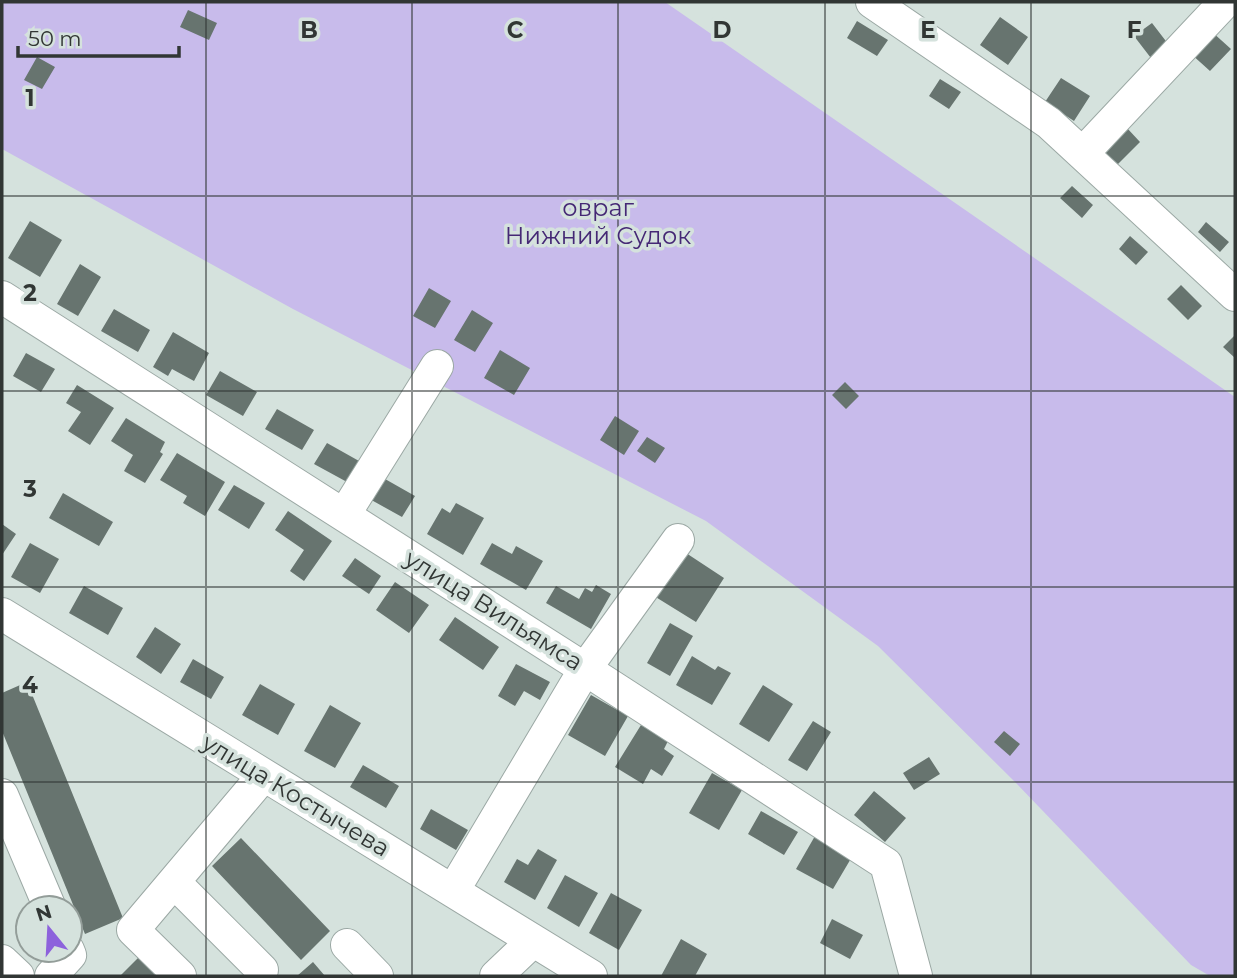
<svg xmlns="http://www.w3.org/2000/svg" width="1237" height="978" font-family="Montserrat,sans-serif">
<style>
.green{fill:#c8bbeb}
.building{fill:#67746f}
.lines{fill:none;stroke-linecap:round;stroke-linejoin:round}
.minor-casing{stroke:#9ba8a4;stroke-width:34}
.minor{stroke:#fff;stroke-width:32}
.grid{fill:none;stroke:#313634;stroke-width:2;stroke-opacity:0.55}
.labels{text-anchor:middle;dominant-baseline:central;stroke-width:7;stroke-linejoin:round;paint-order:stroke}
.park-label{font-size:24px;fill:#452875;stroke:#d5e2dd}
.street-label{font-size:24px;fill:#313634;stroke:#d5e2dd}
.grid-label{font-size:23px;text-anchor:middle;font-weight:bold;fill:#313634;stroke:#d5e2dd;stroke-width:7;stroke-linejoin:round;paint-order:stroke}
</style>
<rect width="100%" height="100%" fill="#d5e2dd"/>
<path class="green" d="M2,2H665L1235,397V976H1210L1191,965L1015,782L878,646L706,521L293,309L2,149Z"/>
<path class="building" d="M188,10L217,23L209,40L180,27Z
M1000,17L1028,37L1008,65L980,45Z
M857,21L888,40L877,56L847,38Z
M1152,23L1172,49L1154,62L1134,36Z
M1211,31L1231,49L1210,71L1190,53Z
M37,57L55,67L42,89L24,80Z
M1061,78L1090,96L1074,121L1045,102Z
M940,79L961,92L949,109L929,96Z
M1127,128L1140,142L1116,166L1102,152Z
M1072,186L1093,205L1082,218L1060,198Z
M30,221L62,240L40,277L8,258Z
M1206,222L1229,242L1220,252L1198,232Z
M1130,236L1148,252L1136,265L1119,249Z
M80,264L101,277L78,316L57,304Z
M1181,285L1202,306L1188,320L1167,299Z
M429,288L451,301L435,328L413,316Z
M114,309L150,330L138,352L101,331Z
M472,310L493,323L475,352L454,340Z
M173,332L209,353L194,381L172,369L168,376L153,367Z
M1235,335V358L1223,347Z
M500,350L530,368L514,395L484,378Z
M26,353L55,369L41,392L13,376Z
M220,371L257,392L243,416L206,395Z
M845,382L859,396L846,409L832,395Z
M77,385L114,408L90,445L68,431L81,412L66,403Z
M277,409L314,430L302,450L265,429Z
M615,416L639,431L624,455L600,440Z
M126,418L165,442L160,452L163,454L145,483L124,471L133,455L111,441Z
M647,437L665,448L655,463L637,451Z
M327,443L359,461L347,482L314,464Z
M177,453L225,482L205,516L183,503L187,496L160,480Z
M378,475L415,496L402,517L366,497Z
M234,485L265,503L249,529L218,510Z
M63,493L113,522L99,546L49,518Z
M456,503L484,518L463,555L427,534L442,508L450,513Z
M288,511L332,541L304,581L290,571L304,550L275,530Z
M2,524L16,534L2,555Z
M30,543L59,559L40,593L11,577Z
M492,543L512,554L516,546L543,561L526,590L480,564Z
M683,551L724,578L696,622L654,596Z
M355,558L381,576L369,594L342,576Z
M395,582L429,605L409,633L376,610Z
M596,585L611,594L591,629L546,603L556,586L579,599L585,588L592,592Z
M84,586L123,608L108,635L69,613Z
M455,617L499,647L483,670L439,640Z
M670,623L693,636L670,676L647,663Z
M155,627L181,644L161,674L136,657Z
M692,656L715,670L718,666L731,673L712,705L676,685Z
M193,659L224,677L211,699L180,682Z
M516,664L550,682L540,700L524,691L515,706L498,696Z
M27,682L123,918L85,934L2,731V693Z
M260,684L295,704L278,735L242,715Z
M763,685L793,704L769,742L739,724Z
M591,695L628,716L605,756L568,735Z
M330,705L361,723L335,768L304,751Z
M813,721L831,732L807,771L788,760Z
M641,725L668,741L664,749L674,756L662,776L651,769L643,784L615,767Z
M1004,731L1020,744L1010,756L994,742Z
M929,757L940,774L914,790L903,773Z
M363,765L399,786L386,808L350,787Z
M712,773L742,790L719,830L689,813Z
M874,791L906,818L885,842L854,815Z
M431,809L468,830L456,850L420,829Z
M761,811L798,832L784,855L748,834Z
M819,829L856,850L833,889L796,869Z
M241,838L330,931L301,960L212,866Z
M538,849L557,860L535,900L504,882L517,859L528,865Z
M565,875L598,893L579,927L547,908Z
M611,893L642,910L619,950L589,933Z
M832,919L863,935L850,959L820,943Z
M681,939L707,954L695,976H661Z
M144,952L168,976H120Z
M313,962L325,976H297Z"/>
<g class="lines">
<g class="minor-casing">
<path id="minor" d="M872,2L1049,123L1235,295
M1083,153L1225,2
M2,297L585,669L886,864L916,976
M344,515L437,366
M2,614L591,976
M2,795L50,908
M174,882L262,970
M453,891L585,669L678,540
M347,945L377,976
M2,961L18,976
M51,976L70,955L68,950
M180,976L133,930L263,776
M496,976L533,941"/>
</g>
<use href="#minor" class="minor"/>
</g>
<path class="grid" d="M206,2V976M412,2V976M618,2V976M825,2V976M1031,2V976M2,196H1235M2,391H1235M2,587H1235M2,782H1235"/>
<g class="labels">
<g class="park-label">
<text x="598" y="207">овраг<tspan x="598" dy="28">Нижний Судок</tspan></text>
</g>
<g class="street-label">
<text transform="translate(494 610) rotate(32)">улица Вильямса</text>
<text transform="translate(296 795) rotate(31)">улица Костычева</text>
</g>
</g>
<g class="grid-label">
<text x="309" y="38">B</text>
<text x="515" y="38">C</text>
<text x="722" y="38">D</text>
<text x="928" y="38">E</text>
<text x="1134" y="38">F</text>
<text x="30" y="106">1</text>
<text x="30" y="301">2</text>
<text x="30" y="497">3</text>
<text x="30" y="693">4</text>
</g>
<rect width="1237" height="978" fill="none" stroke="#313634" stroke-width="7"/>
<g transform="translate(49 929) rotate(342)"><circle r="33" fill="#d5e2dd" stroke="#939d99" stroke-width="2"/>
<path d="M0-5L12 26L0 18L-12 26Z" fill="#8d62dc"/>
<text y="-10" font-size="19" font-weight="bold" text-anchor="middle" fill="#313634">N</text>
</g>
<path d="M18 46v10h161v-10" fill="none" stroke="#313634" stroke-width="3.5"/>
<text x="28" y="46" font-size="21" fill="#313634" stroke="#d5e2dd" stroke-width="5" paint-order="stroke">50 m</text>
</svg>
